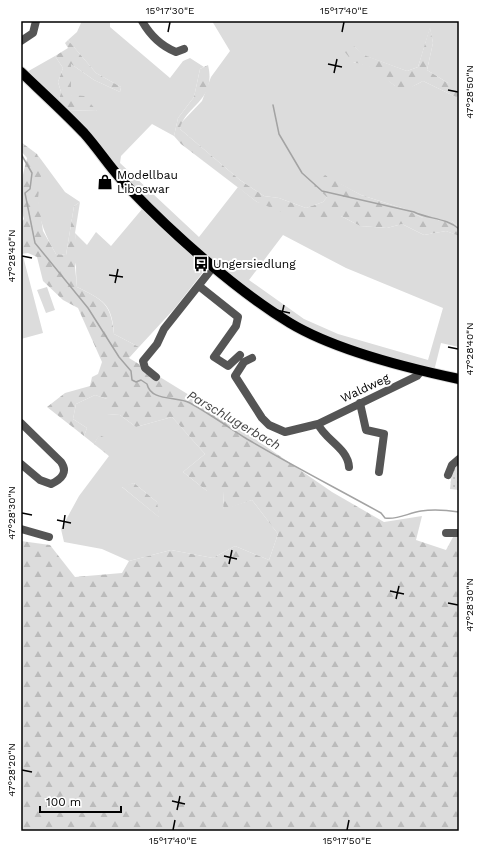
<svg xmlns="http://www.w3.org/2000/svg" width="480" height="852" font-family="'Work Sans',sans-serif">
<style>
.grass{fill:#dcdcdc;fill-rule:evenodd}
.forest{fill:url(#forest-firs)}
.park{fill:url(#park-dots)}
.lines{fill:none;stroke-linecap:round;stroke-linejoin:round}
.stream{stroke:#a3a3a3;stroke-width:1.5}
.major-casing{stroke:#dbdbdb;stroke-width:12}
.minor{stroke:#555;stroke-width:8}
.major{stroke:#000;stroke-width:10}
.ticks{fill:none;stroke:#000;stroke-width:1.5}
.labels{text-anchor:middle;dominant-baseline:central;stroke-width:4;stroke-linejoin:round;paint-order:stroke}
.poi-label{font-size:12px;fill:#000;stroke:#fff;text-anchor:start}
.street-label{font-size:12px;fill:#000;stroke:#fff}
.water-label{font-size:13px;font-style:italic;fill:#444;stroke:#fff}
.neatline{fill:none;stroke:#000;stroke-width:1.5}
.ticks-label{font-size:10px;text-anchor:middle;fill:#000}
</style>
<defs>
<pattern id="forest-firs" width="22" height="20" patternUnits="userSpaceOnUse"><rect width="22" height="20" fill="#dcdcdc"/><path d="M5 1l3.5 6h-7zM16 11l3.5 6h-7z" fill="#bbb"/></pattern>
<pattern id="park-dots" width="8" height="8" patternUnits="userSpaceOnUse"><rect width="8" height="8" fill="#dcdcdc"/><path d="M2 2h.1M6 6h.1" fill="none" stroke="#bbb" stroke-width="1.8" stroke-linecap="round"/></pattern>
</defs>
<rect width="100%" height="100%" fill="#fff"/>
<path class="grass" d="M80,21H110V27L170,78L183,61L190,58L204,67L200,69L194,97L178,118L174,136L152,124L121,156L120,163L199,237L238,187L257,202L326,216H341L360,226L387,228L402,224L424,235L446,231L457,235L459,236V347L441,343L434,371L403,363L314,333L242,286L152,208L63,110L97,111L71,95V64L94,80L120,92L121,87L96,73L68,40L77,32L81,23ZM283,235L346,268L443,308L428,360L338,334L304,319L249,280Z
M212,21H459V83H448L427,70L433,43L430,28L418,67L407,71L363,55L354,46L353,62C359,64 366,64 371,67C395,81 394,98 423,81L456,97L459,96V227L452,221H440L434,218H423L405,209L361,195L325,176L327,197L323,202L306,208L279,198L264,196L240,180L180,129L181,123L202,101L211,77L230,51Z
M55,56L63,68L58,82L61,92L58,104L25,73Z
M37,154L65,192L80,202L74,206L66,255L56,254C46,237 37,217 38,196C39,178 43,172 37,154Z
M143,208L207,267L175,308L139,347L114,334C112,303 103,300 77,287C75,268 77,252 75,233L87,245L96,232L111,246Z
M23,256L43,333L21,339V257Z
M47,287L55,310L46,313L37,290Z
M95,395L107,399V414L120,415L136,427L172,417L205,454L183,472L207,491H224L223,509L252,500L278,534L269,560L235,546L213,558L171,550L129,561L102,549L64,542L61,529L79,496L109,456L99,436L94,444L84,436L87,428L73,419L76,404ZM134,483L157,502L159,517L122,487Z"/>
<path class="forest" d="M430,27L433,43L427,70L448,83H459V96L456,97L423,81L410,88L399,89L370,67L353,62L344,51L354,46L364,55L407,71L418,67Z
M68,40L96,73L121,87L120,92L94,80L71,64V95L84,96L97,111L63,110L58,104L61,92L58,82L63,68L55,56L68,48L65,43Z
M208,65C217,101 184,106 180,129L240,180L264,196L279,198L306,208L323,202L327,197L314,186L325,175L361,195L405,209L423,218H434L440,221H452L459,227V236L446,231L424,235L402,224L387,228L360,226L341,216L299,219L257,202L181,144L174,136L178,118L194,97L200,69Z
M21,142L37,154L42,168L38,198L43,231L56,254L66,255L74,206L80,202L75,233L78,254L75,267L77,287C103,300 111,303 114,334L139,347L129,358L207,406L332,492L384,522L422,516L416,540L446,550L459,526V831H21V541L50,545L75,577L122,573L129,561L171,550L213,558L235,546L269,560L278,534L252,500L223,510L224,491H207L183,472L205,454L172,417L136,427L120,415L106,414L107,399L95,395L76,404L73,419L87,428L84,436L47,407L65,393L90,386L92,377L98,374L102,362L78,308L63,300L43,281L37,257L28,253L21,254V223L24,219C17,197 22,178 27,158L21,151Z
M99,435L111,440L109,456L94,444Z
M134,483L157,502L160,518L121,486Z"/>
<path class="park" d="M459,464V490L450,489L452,471Z"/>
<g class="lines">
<path class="stream" d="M273,105L279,134L302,173L322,191L414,212C428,219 447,218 459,229
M21,154L32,173L30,189L25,193L35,243L88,308L119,357L131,371L132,380L136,382L141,380L147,384C151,402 177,396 190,403C210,414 228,427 247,439C291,465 336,488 381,513L385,518C398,520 408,513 421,511C434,509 446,510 459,512"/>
<g class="major-casing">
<path id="major" d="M21,72C42,92 64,112 84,133C100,151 113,172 130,189C174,235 236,290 290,323C335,350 407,368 459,379"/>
</g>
<path class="minor" d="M142,21C150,35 161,46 176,52L184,49
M21,41L33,33L36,21
M199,286L238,317L236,326L214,357L228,366L240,355
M252,358L244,362L235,376L262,418L269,425L285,432L318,424L417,376L421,371
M156,377L145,368L143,361L157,344L164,329L214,266
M360,403L366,430L384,434L379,472
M21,423L61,462C68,472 62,479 51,484L40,480L21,464
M318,424C325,440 348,448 349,467
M448,475L452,465L459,459
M21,529L49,537
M446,533H459"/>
<use href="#major" class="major"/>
</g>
<path class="ticks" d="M168,32L170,22M342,32L344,22M328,64L342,67M334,73L337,59M448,90L458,92M22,256L32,258M109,275L123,277M115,283L118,269M276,310L290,313M281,318L284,305M448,347L458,349M22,513L32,515M57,520L71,523M63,529L65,515M224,556L237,559M229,564L232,550M390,591L404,594M396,599L399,586M448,603L458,605M22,770L32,772M172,801L185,804M177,810L180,796M173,830L175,820M347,830L349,820"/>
<defs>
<g id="shop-bare" transform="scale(1.2)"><path d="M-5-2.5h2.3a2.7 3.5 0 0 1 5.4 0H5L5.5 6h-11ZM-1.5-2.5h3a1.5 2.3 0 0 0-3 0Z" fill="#000" stroke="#fff" stroke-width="2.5" paint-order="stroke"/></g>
<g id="bus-bare" transform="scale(1.2)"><path d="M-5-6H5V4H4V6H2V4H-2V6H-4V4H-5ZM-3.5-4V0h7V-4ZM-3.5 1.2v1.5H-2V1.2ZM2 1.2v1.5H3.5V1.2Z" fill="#000" stroke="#fff" stroke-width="2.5" paint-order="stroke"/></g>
</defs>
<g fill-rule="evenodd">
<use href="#shop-bare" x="105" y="182"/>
<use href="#bus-bare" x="201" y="264"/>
</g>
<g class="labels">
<g class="poi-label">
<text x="117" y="175">Modellbau<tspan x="117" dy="14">Liboswar</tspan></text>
<text x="213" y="264">Ungersiedlung</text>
</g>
<g class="street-label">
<text transform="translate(365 388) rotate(-25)">Waldweg</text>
</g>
<g class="water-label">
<text transform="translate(234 420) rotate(30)">Parschlugerbach</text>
</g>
</g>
<rect width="480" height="852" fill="none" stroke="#ffffff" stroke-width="44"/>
<path d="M40 806v6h81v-6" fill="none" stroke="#000000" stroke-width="2"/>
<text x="46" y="806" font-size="12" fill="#000000" stroke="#ffffff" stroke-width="3" paint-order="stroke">100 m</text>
<rect x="22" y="22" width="436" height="808" class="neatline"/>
<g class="ticks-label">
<text x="170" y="14">15°17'30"E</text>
<text x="344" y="14">15°17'40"E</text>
<text transform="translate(469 92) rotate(-90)" y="4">47°28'50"N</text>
<text transform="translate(11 256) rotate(-90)" y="4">47°28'40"N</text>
<text transform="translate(469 349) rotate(-90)" y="4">47°28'40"N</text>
<text transform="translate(11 513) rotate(-90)" y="4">47°28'30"N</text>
<text transform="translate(469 605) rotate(-90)" y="4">47°28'30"N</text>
<text transform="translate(11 770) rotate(-90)" y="4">47°28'20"N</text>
<text x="173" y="844">15°17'40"E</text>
<text x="347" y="844">15°17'50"E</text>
</g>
</svg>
